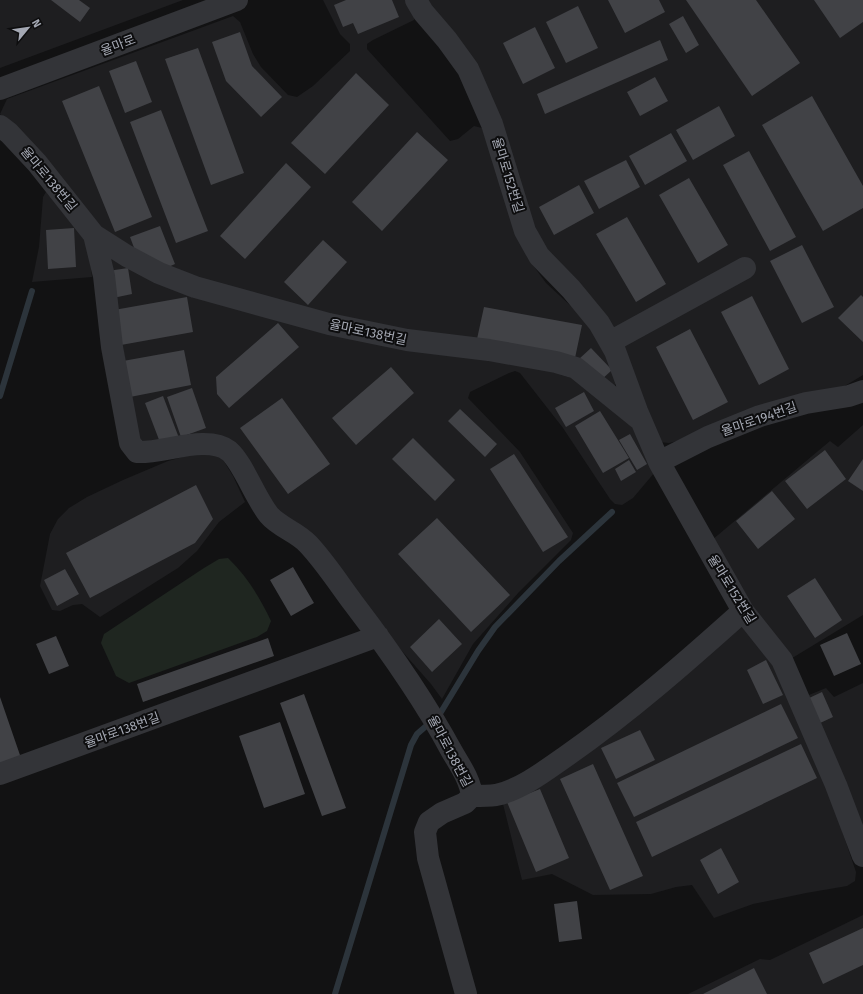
<svg xmlns="http://www.w3.org/2000/svg" width="863" height="994" font-family="'Fira Sans','Noto Sans KR',sans-serif">
<style>
.built{fill:#1e1e20}
.green{fill:#1f2620}
.lines{fill:none;stroke-linecap:round;stroke-linejoin:round}
.stream{stroke:#2c343b;stroke-width:6}
.building{fill:#414246}
.minor{stroke:#333438;stroke-width:22}
.labels{text-anchor:middle;dominant-baseline:central;stroke-width:4;stroke-linejoin:round;paint-order:stroke}
.street-label{font-size:13px;fill:#a4a8b3;stroke:#0d0d0e}
</style>
<rect width="100%" height="100%" fill="#121213"/>
<path class="built" d="M0,0H183L0,68Z
M323,0H408L414,11V20L373,40L367,44V49L450,141L458,139L474,126L482,128L527,257L546,283L586,320L600,340L617,383L611,388L165,270L95,223L30,143L0,114L7,99L233,16L240,22L253,54L261,67L288,95L297,97L313,86L350,51V44L340,34Z
M423,0H863V375L843,387L682,440L669,443L660,442L546,249Z
M46,192L77,225L89,250L92,277L32,282L39,247L43,197Z
M108,258L507,359L575,379L632,427L655,472L633,498L622,505L615,504L610,499L563,428L520,373L515,371L509,373L470,392L468,398L520,452L573,533L571,540L519,592L473,644L442,699L431,684L283,516L234,448L139,443Z
M863,425V615L789,660L751,607L712,540L830,441L838,447Z
M194,454H209L222,458L233,476L245,502L219,522L197,551L178,568L100,617L82,604L73,605L60,611L52,610L40,586L50,534L58,519L69,508L87,497L123,480L168,461Z
M744,625L777,665L832,801L856,872L855,881L847,886L806,893L753,904L714,918L692,885L676,887L651,894L593,895L552,874L522,880L502,800L737,626Z
M863,683V836L804,697L826,688L834,697Z
M863,915V994H688L760,959L770,960Z"/>
<path class="green" d="M228,558C247,576 260,598 271,621L267,631L257,637L129,683L116,676L101,643L104,634L204,568L219,559Z"/>
<g class="lines">
<path class="stream" d="M0,396L32,291
M441,712L478,651L495,627L559,561L612,512
M335,994L411,745L417,734L425,727"/>
</g>
<path class="building" d="M51,0H79L90,8L80,22Z
M346,0H392L399,17L358,34L353,23L343,27L334,5Z
M608,0H659L665,12L625,33Z
M686,0H756L800,63L752,96Z
M814,0H863V22L840,38Z
M578,6L598,48L566,63L546,22Z
M683,16L699,45L686,53L669,24Z
M535,27L555,68L523,84L503,43Z
M240,32L252,66L282,97L261,117L226,81L212,42Z
M660,40L668,60L545,114L537,94Z
M198,48L244,173L211,185L165,59Z
M136,61L152,102L125,113L109,71Z
M356,73L389,105L325,174L291,143Z
M655,77L668,101L640,116L627,92Z
M99,86L152,217L115,232L62,101Z
M812,96L863,186V208L823,231L762,125Z
M719,106L735,136L693,160L676,130Z
M161,110L208,231L176,243L130,122Z
M417,132L448,160L382,231L352,202Z
M671,133L687,161L645,185L629,156Z
M749,151L796,237L770,251L723,165Z
M626,160L640,187L599,209L584,181Z
M286,163L311,187L245,259L220,236Z
M689,178L728,245L698,263L659,195Z
M579,185L594,213L554,235L539,207Z
M627,217L666,284L636,302L596,234Z
M160,226L175,264L166,268L136,253L130,237Z
M74,228L76,267L48,269L46,230Z
M323,240L347,262L308,305L284,282Z
M802,245L834,307L802,323L770,261Z
M128,268L132,294L113,298L108,271Z
M861,295L863,297V342L838,318Z
M752,296L789,369L759,385L721,312Z
M187,297L193,332L121,345L114,310Z
M484,307L582,325L575,358L477,339Z
M278,323L299,347L229,408L217,394L216,377Z
M690,329L728,402L693,420L656,347Z
M591,348L612,370L600,381L579,359Z
M184,350L191,385L130,397L123,361Z
M391,367L414,393L356,445L332,418Z
M192,388L206,428L181,437L167,397Z
M584,392L594,411L566,427L555,408Z
M163,396L179,438L161,445L145,403Z
M282,398L330,464L288,494L240,428Z
M460,409L497,444L485,457L448,421Z
M600,411L629,458L603,473L575,426Z
M630,434L647,464L637,470L619,440Z
M413,438L455,480L435,501L392,459Z
M825,450L846,479L807,509L785,481Z
M514,454L568,537L543,552L490,469Z
M863,459V491L848,481Z
M629,460L636,472L621,481L615,469Z
M196,485L213,519L195,543L90,598L66,553Z
M772,491L795,519L758,549L736,521Z
M437,518L510,595L471,632L398,554Z
M293,567L314,603L291,616L270,580Z
M65,569L79,594L57,606L44,580Z
M815,578L842,620L815,638L787,596Z
M439,619L462,644L432,672L410,647Z
M847,633L861,664L834,676L820,645Z
M56,636L69,666L49,674L36,644Z
M268,638L274,656L143,702L137,684Z
M766,660L783,695L763,704L747,670Z
M822,692L833,717L818,724L807,699Z
M304,694L346,808L322,816L280,703Z
M0,697L21,758L0,765Z
M781,704L798,738L634,817L617,783Z
M280,722L305,794L264,808L239,736Z
M640,730L655,760L616,779L601,748Z
M801,744L817,778L652,857L636,822Z
M593,764L643,876L610,890L560,779Z
M540,789L569,858L536,872L507,802Z
M721,848L739,882L718,894L700,860Z
M577,901L582,939L559,942L554,904Z
M863,928V965L823,984L809,953Z
M754,968L767,994H703Z"/>
<g class="lines">
<path class="minor" d="M416,0L423,12L447,40L468,69L492,124L525,231L539,256L571,289L599,323L615,351L637,411L659,462L743,611L782,660L836,785L863,856
M0,89L237,0
M0,126L9,133L37,163L94,235L104,276L112,347L130,443L137,452C162,454 207,434 229,451C243,463 255,498 269,515C279,527 297,532 308,544C325,562 339,584 354,604C389,650 423,698 451,750C459,764 470,779 472,796L465,803L442,813L429,822L425,832L428,858L466,994
M94,235L127,256L159,273L195,287L329,324L407,340L489,350L556,362L576,368L639,419
M610,342L745,268
M659,462L708,437L760,416L806,403L849,396L863,391
M0,774L378,636
M472,796C479,796 488,796 496,795C520,790 545,771 565,757C628,713 685,663 743,611"/>
</g>
<g class="labels">
<g class="street-label">
<text transform="translate(118 45) rotate(-21)">율마로</text>
<text transform="translate(508 175) rotate(73)">율마로152번길</text>
<text transform="translate(49 179) rotate(50)">율마로138번길</text>
<text transform="translate(368 332) rotate(12)">율마로138번길</text>
<text transform="translate(759 419) rotate(-19)">율마로194번길</text>
<text transform="translate(732 589) rotate(58)">율마로152번길</text>
<text transform="translate(122 730) rotate(-20)">율마로138번길</text>
<text transform="translate(450 751) rotate(62)">율마로138번길</text>
</g>
</g>
<g transform="translate(28 28) rotate(61)" stroke="#0d0d0e" stroke-width="3" paint-order="stroke">
<path d="M0-3L7 15L0 10L-7 15Z" fill="#a4a8b3"/>
<text y="-6" font-size="11" font-weight="bold" text-anchor="middle" fill="#a4a8b3">N</text>
</g>
</svg>
